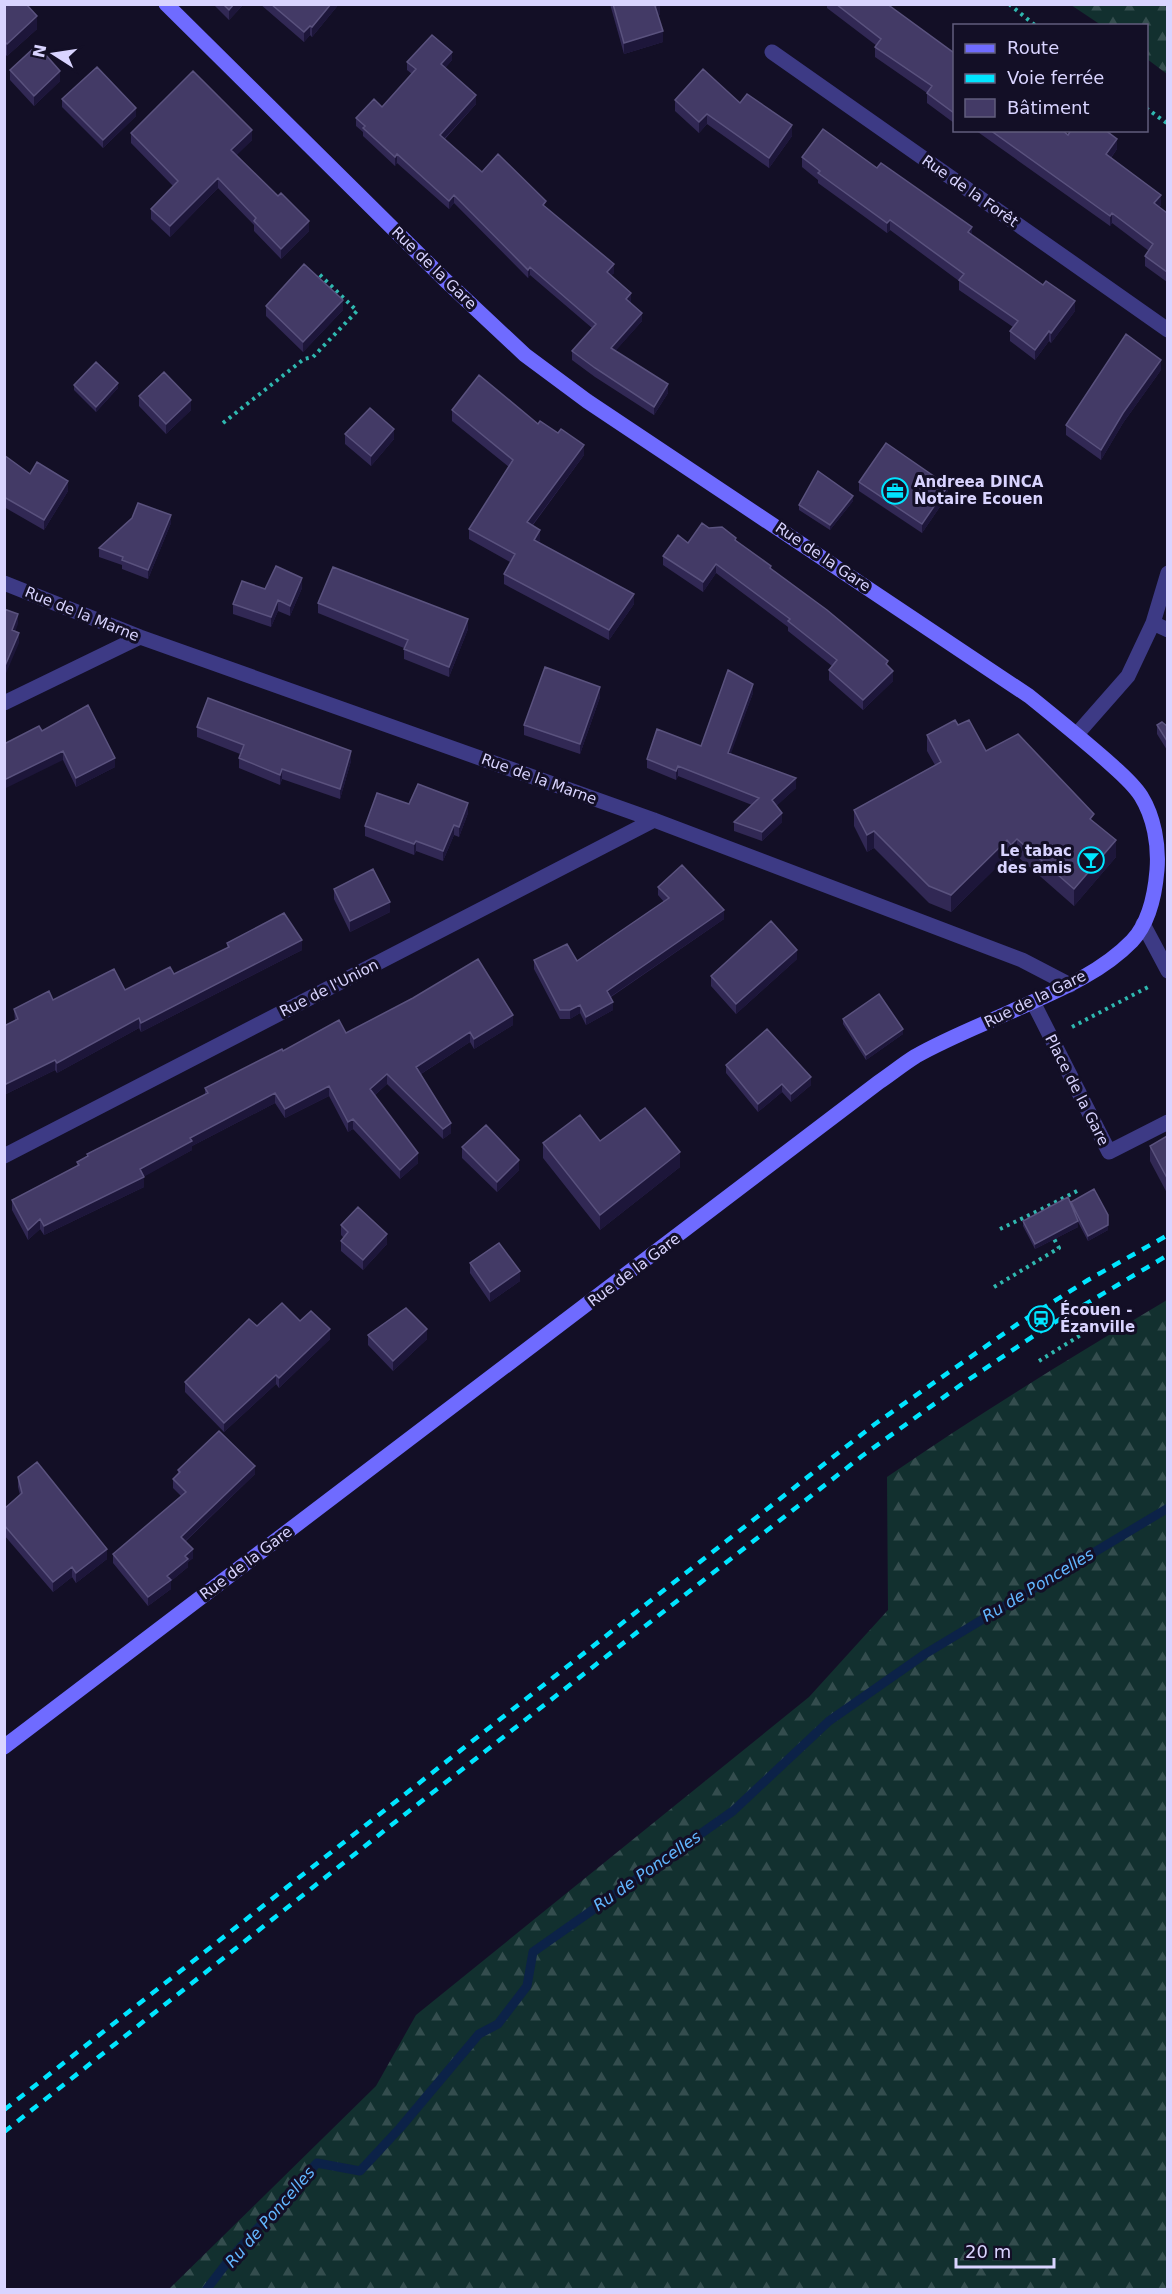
<svg xmlns="http://www.w3.org/2000/svg" width="1172" height="2294" font-family="'DejaVu Sans',sans-serif">
<style>
.forest{fill:url(#forest-firs)}
.lines{fill:none;stroke-linecap:round;stroke-linejoin:round}
.stream{stroke:#0c2248;stroke-width:9}
.path{stroke:#2fb8b0;stroke-width:4;stroke-dasharray:3 4.5;stroke-linecap:butt}
.lane{stroke:#3d3a85;stroke-width:15}
.street{stroke:#3d3a85;stroke-width:15}
.secondary{stroke:#6f6bff;stroke-width:15}
.rail{stroke:#00e5ff;stroke-width:4.5;stroke-dasharray:9 8;stroke-linecap:butt}
.wall{fill:#312854}
.shaded-wall{fill:#1d163a}
.building{fill:#433a66;stroke:#5a527e;stroke-width:1.5}
.labels{text-anchor:middle;dominant-baseline:central;stroke-width:6;stroke-linejoin:round;paint-order:stroke}
.street-label{font-size:15px;fill:#d9d4ff;stroke:#130f26}
.poi-label{font-size:15px;font-weight:bold;fill:#d9d4ff;stroke:#130f26;text-anchor:start}
.water-label{font-size:16px;font-style:italic;fill:#62b6ff;stroke:#130f26}
</style>
<defs>
<pattern id="forest-firs" width="22" height="20" patternUnits="userSpaceOnUse" patternTransform="scale(1.5)"><rect width="22" height="20" fill="#12302f"/><path d="M5 1l3.5 6h-7zM16 11l3.5 6h-7z" fill="#344d4e"/></pattern>
</defs>
<rect width="100%" height="100%" fill="#130f26"/>
<path class="forest" d="M1071,5H1167V74L1147,59L1146,26L1101,25Z
M1167,1300V2289H169L376,2086L416,2015L809,1697L888,1610L887,1477C978,1414 1072,1357 1167,1300Z"/>
<g class="lines">
<path class="stream" d="M206,2290L229,2260L317,2163L360,2171L400,2128L479,2034L498,2024L527,1986L533,1952L733,1811L829,1721L925,1654L1168,1508"/>
<path class="path" d="M1009,4L1036,26
M1146,108L1168,124
M223,423L304,359L313,357L357,311L319,274L314,279
M1072,1027L1150,986
M1044,1215L1040,1210L1081,1189
M1000,1229L1040,1210
M994,1287L1059,1248L1052,1235
M1039,1361L1084,1333"/>
<path class="lane" d="M1143,924L1168,971
M1033,1002L1109,1152L1168,1122"/>
<path class="street" d="M772,52L1168,330
M4,583L140,637L654,820L1022,960L1070,985
M1153,623L1168,630
M4,703L140,637
M1077,734L1128,676L1153,623L1168,573
M4,1156L654,820"/>
<path class="secondary" d="M4,1747L879,1082C891,1074 903,1064 916,1056C946,1039 979,1026 1010,1012C1052,993 1099,975 1132,941C1149,923 1155,894 1157,870C1159,845 1154,817 1141,796C1132,782 1118,771 1106,760C1081,738 1055,717 1029,696L587,401L525,355L445,280L166,4"/>
<path class="rail" d="M4,2110L875,1424L1019,1323L1088,1280L1168,1235
M4,2132L418,1804L862,1456L962,1384L1047,1327L1168,1255"/>
</g>
<path class="wall" d="M4,4H28L27,5L37,29L7,56L4,53Z
M213,4H244L229,20Z
M260,4H339L312,37L310,35L304,42Z
M610,4H660V15H658L663,42L624,54Z
M827,4H887L954,53V123L927,103V93L875,57V47L877,46L827,8Z
M452,60L445,68L476,104L445,139L482,172L546,208L614,273L611,275L631,302L630,303L642,321L615,351L668,393L654,415L595,377L572,360V351L592,328L530,275L528,278L454,203L449,209L397,163L395,166L363,136V132L356,126V118L382,107L412,74L407,70V62Z
M10,70L60,81L34,106L10,80Z
M62,99L136,116L103,148L62,107Z
M675,100L740,103L792,136L769,168L707,124L699,133L675,111Z
M975,130H1062L1068,135L1117,149L1111,158L1161,205L1159,207L1167,213V282L1145,266V256L1149,251L1112,223L1110,226Z
M131,133L252,140L236,155L309,231L281,259L254,231V225L218,188L170,237L151,219V209L173,186L131,143Z
M802,157L972,235L1075,311L1051,343L1049,341L1035,360L1010,341V331L1013,327L959,290V281L890,230L887,233L818,183V180L802,167Z
M266,306L343,310L303,352L266,316Z
M1161,370L1123,423L1101,460L1066,435V425Z
M74,385L118,388L96,412L74,390Z
M139,396L191,410L166,434L139,406Z
M452,410L538,424L584,455L533,525L540,540L539,542L634,604L609,640L504,584V574L510,562L469,539V529L509,467L452,421Z
M345,434L394,439L371,466L345,444Z
M4,455L30,474L68,491L44,530L4,507Z
M859,482L948,495L922,533L859,491Z
M853,501L830,530L799,510V505Z
M171,523L148,579L122,569V565L99,557V548Z
M709,528L736,541L771,569L888,666L893,681L863,710L829,680V670L832,666L788,631V627L716,573L703,592L663,565V556L688,543Z
M302,588L290,616L278,611L271,627L233,614V604L265,589Z
M318,603L468,629L449,677L404,659V648L318,613Z
M753,693L730,754L796,788L776,806L782,822L762,841L734,831V822L752,805L678,776L676,780L647,768V759L701,746Z
M600,697L580,754L524,735V725Z
M958,725L986,751L1094,822L1116,857L1074,906L1017,856L1011,862L1007,857L951,912L929,903L874,848L867,852L854,826V810L935,765L927,751V735Z
M1157,725L1167,726V750L1157,734Z
M197,727L351,761L340,799L282,779L280,785L239,768V758L240,754L197,737Z
M42,731L115,767L76,787L63,760Z
M409,804L468,813L459,837L454,835L443,861L416,851L414,855L365,836V826Z
M658,887L724,919L611,997L613,1010L586,1025L580,1013L570,1019H560L534,969V960L577,961L664,902L658,895Z
M334,889L390,912L350,932L334,899Z
M227,943L302,950L141,1032L139,1028L57,1073L55,1070L4,1095V1026L15,1021L14,1009L53,1000L125,990L174,974L227,948Z
M797,959L736,1014L711,986V976Z
M843,1019L903,1034L866,1060L843,1024Z
M513,1025L474,1049L470,1042L421,1074L451,1133L443,1139L387,1084L375,1095L418,1163L400,1179L353,1129L348,1132L329,1096L285,1118L275,1103L192,1146V1150L144,1176V1187L44,1235L40,1229L28,1240L12,1210V1200L77,1166V1162L87,1156V1154L205,1095V1088L283,1051L346,1033Z
M726,1065L811,1085L791,1102L782,1092L758,1112L726,1073Z
M1167,1136V1193L1150,1161V1146Z
M600,1141L680,1167L600,1230L543,1158V1143Z
M462,1147L519,1170L497,1192L462,1158Z
M1071,1202L1108,1230L1088,1241L1078,1222V1227L1035,1249L1023,1226V1221L1071,1204Z
M341,1225L387,1244L363,1270L341,1251V1241L344,1238L341,1235Z
M470,1263L520,1281L490,1302L470,1273Z
M300,1321L330,1339L279,1388L276,1384L224,1432L185,1392V1382L257,1326Z
M368,1335L427,1339L393,1371L368,1345Z
M178,1470L255,1474L186,1541L193,1558L188,1562V1567L171,1581V1589L148,1606L113,1563V1554L181,1496L173,1488V1479L178,1475Z
M18,1477L107,1559L76,1583L72,1577L53,1592L4,1535V1509L20,1495L18,1487Z"/>
<path class="shaded-wall" d="M234,4H244L229,20V10Z
M331,4H339L312,37V27Z
M660,5V15L655,16V6Z
M37,16V29L7,56V44Z
M310,26V35L304,42V32Z
M663,31V42L624,54V43Z
M452,52V60L441,73V64Z
M60,71V81L34,106V96Z
M476,95V104L440,143V135Z
M136,108V116L103,148V140Z
M707,114V124L699,133V122Z
M792,125V136L769,168V158Z
M252,130V140L231,161V150Z
M1117,139V149L1106,164V154Z
M397,154V163L395,166V157Z
M218,178V188L170,237V226Z
M454,195V203L449,209V201Z
M1161,195V205L1154,213V203Z
M1112,213V223L1110,226V216Z
M890,220V230L887,233V223Z
M309,221V231L281,259V249Z
M972,227V237L968,232Z
M614,264V273L607,280V272Z
M530,267V275L528,278V270Z
M631,293V302L626,308V299Z
M343,300V310L303,352V342Z
M1075,301V311L1051,343V333Z
M642,313V321L611,356V348Z
M1049,331V341L1035,360V350Z
M1161,360V370L1123,423L1101,460V450L1123,413Z
M118,383V388L96,412V407Z
M668,384V393L654,415V407Z
M191,400V410L166,434V424Z
M394,429V439L371,466V456Z
M584,445V455L527,532V522Z
M68,481V491L44,530V520Z
M948,486V495L922,533V524Z
M853,496V501L830,530V525Z
M171,515V523L148,579V570Z
M540,530V540L534,550V540Z
M716,564V573L703,592V582Z
M302,578V588L290,616V606Z
M634,594V604L609,640V630Z
M278,600V611L271,627V617Z
M18,614V624L12,640V630Z
M468,619V629L449,677V667Z
M19,633V643L4,678V668Z
M893,671V681L863,710V700Z
M753,684V693L728,762V753Z
M600,687V697L580,754V744Z
M63,751V760L4,789V780Z
M351,751V761L340,799V789Z
M115,758V767L76,787V778Z
M678,766V776L676,780V771Z
M282,769V779L280,785V775Z
M796,778V788L772,810V800Z
M468,803V813L459,837V827Z
M782,813V822L762,841V832Z
M454,825V835L443,861V851Z
M874,831V848L867,852V835Z
M1017,839V856L1011,862V845Z
M1007,840V857L951,912V895Z
M1116,840V857L1074,906V889Z
M416,841V851L414,855V844Z
M390,902V912L350,932V921Z
M724,910V919L607,999V991Z
M302,940V950L141,1032V1023Z
M797,950V959L736,1014V1004Z
M613,1002V1010L586,1025V1017Z
M580,1005V1013L570,1019V1010Z
M513,1015V1025L474,1049V1039Z
M139,1018V1028L57,1073V1063Z
M903,1029V1034L866,1060V1055Z
M470,1032V1042L416,1077V1067Z
M55,1060V1070L4,1095V1085Z
M387,1074V1084L370,1099V1089Z
M811,1077V1085L791,1102V1094Z
M782,1084V1092L758,1112V1104Z
M329,1086V1096L285,1118V1109Z
M275,1093V1103L192,1146V1150L140,1179V1169L190,1138Z
M353,1119V1129L348,1132V1122Z
M451,1123V1133L443,1139V1129Z
M680,1152V1167L600,1230V1215Z
M418,1153V1163L400,1179V1170Z
M519,1160V1170L497,1192V1182Z
M144,1177V1187L44,1235V1226Z
M40,1219V1229L28,1240V1230Z
M1078,1221V1227L1035,1249V1244Z
M1108,1225V1230L1088,1241V1236Z
M387,1234V1244L363,1270V1260Z
M520,1271V1281L490,1302V1292Z
M330,1329V1339L279,1388V1378Z
M427,1329V1339L393,1371V1361Z
M276,1375V1384L224,1432V1423Z
M255,1466V1474L181,1545V1537Z
M107,1549V1559L76,1583V1573Z
M193,1549V1558L188,1562V1567L171,1581V1589L148,1606V1597L185,1556Z
M72,1567V1577L53,1592V1582Z"/>
<path class="building" d="M4,4H26L37,16L7,44L4,41Z
M223,4H234L229,10Z
M271,4H331L312,27L310,26L304,32Z
M613,4H660L655,6L663,31L624,43Z
M836,4H887L954,53V113L927,93L932,86L875,47L881,39Z
M432,35L452,52L441,64L476,95L440,135L482,172L498,154L546,201L543,205L614,264L607,272L631,293L626,299L642,313L611,348L668,384L654,407L595,368L572,351L596,324L530,267L528,270L454,195L449,201L397,154L395,157L363,128L365,126L356,118L374,99L382,107L416,69L407,62Z
M37,45L60,71L34,96L10,70Z
M97,67L136,108L103,140L62,99Z
M703,69L740,103L747,94L792,125L769,158L707,114L699,122L675,100Z
M193,71L252,130L231,150L278,196L281,193L309,221L281,249L254,221L256,218L218,178L170,226L151,209L178,181L131,133Z
M823,129L877,168L881,163L972,227L968,232L1043,285L1046,281L1075,301L1051,333L1049,331L1035,350L1010,331L1018,321L959,280L964,274L890,220L887,223L818,173L820,171L802,157Z
M990,130H1062L1068,135L1071,130H1105L1117,139L1106,154L1161,195L1154,203L1167,213V272L1145,256L1153,244L1112,213L1110,216Z
M304,264L343,300L303,342L266,306Z
M1126,334L1161,360L1123,413L1101,450L1066,425Z
M96,362L118,383L96,407L74,385Z
M164,372L191,400L166,424L139,396Z
M479,375L538,424L540,421L558,433L561,429L584,445L527,522L540,530L534,540L634,594L609,630L504,574L515,554L469,529L513,460L452,410Z
M370,408L394,429L371,456L345,434Z
M886,443L948,486L922,524L859,482Z
M4,455L30,474L37,462L68,481L44,520L4,497Z
M818,471L853,496L830,525L799,505Z
M138,503L171,515L148,570L122,560L123,557L99,548L132,518Z
M702,523L709,528L722,527L736,538L735,540L771,566L770,568L827,610L888,661L886,664L893,671L863,700L829,670L837,660L788,621L790,619L716,564L703,582L663,556L678,535L688,543Z
M276,566L302,578L290,606L278,600L271,617L233,604L242,581L265,589Z
M333,567L468,619L449,667L404,649L408,640L318,603Z
M4,609L18,614L12,630L19,633L4,668Z
M545,667L600,687L580,744L524,725Z
M728,670L753,684L728,753L796,778L772,800L782,813L762,832L734,822L759,798L678,766L676,771L647,759L657,729L701,746Z
M208,698L351,751L340,789L282,769L280,775L239,758L244,745L197,727Z
M88,705L115,758L76,778L63,751L4,780V744L39,726L42,731Z
M955,720L958,725L969,720L986,751L1018,734L1094,814L1090,819L1116,840L1074,889L1017,839L1011,845L1007,840L951,895L929,886L874,831L867,835L854,810L941,762L927,735Z
M1162,722L1167,726V741L1157,725Z
M418,784L468,803L459,827L454,825L443,851L416,841L414,844L365,826L377,793L409,804Z
M682,865L724,910L607,991L613,1002L586,1017L580,1005L570,1010H560L534,960L567,944L577,961L669,898L658,887Z
M373,869L390,902L350,921L334,889Z
M284,913L302,940L141,1023L139,1018L57,1063L55,1060L4,1085V1026L18,1019L14,1009L49,991L53,1000L114,969L125,990L170,967L174,974L229,947L227,943Z
M771,921L797,950L736,1004L711,976Z
M478,959L513,1015L474,1039L470,1032L416,1067L451,1123L443,1129L387,1074L370,1089L418,1153L400,1170L353,1119L348,1122L329,1086L285,1109L275,1093L190,1138L192,1141L140,1169L144,1177L44,1226L40,1219L28,1230L12,1200L79,1165L77,1162L88,1156L87,1154L208,1093L205,1088L282,1049L283,1051L339,1020L346,1033L413,998Z
M879,994L903,1029L866,1055L843,1019Z
M767,1029L811,1077L791,1094L782,1084L758,1104L726,1065Z
M645,1108L680,1152L600,1215L543,1143L580,1115L600,1141Z
M486,1125L519,1160L497,1182L462,1147Z
M1167,1136V1178L1150,1146Z
M1094,1189L1108,1215V1225L1088,1236L1071,1202Z
M1068,1197L1078,1221L1035,1244L1023,1221Z
M358,1207L387,1234L363,1260L341,1241L348,1232L341,1225Z
M499,1243L520,1271L490,1292L470,1263Z
M282,1303L300,1321L311,1311L330,1329L279,1378L276,1375L224,1423L185,1382L249,1319L257,1326Z
M406,1308L427,1329L393,1361L368,1335Z
M219,1431L255,1466L181,1537L193,1549L185,1556L188,1559L167,1576L171,1580L148,1597L113,1554L186,1492L173,1479L180,1472L178,1470Z
M37,1462L107,1549L76,1573L72,1567L53,1582L4,1525V1509L22,1493L18,1477Z"/>
<defs>
<g id="office-ring" transform="scale(1.35)"><circle r="9.5" fill="#130f26" stroke="#00e5ff" stroke-width="1.5"/><path d="M-6-3h4V-5.5h4V-3h4V5H-6ZM-1-4.5V-3h2v-1.5ZM-6 0V1H6V0Z" fill="#00e5ff"/></g>
<g id="bar-ring" transform="scale(1.35)"><circle r="9.5" fill="#130f26" stroke="#00e5ff" stroke-width="1.5"/><path d="M-6-5H6L.8 .8V4.5H3.5V6h-7V4.5H-.8V.8Z" fill="#00e5ff"/></g>
<g id="station-ring" transform="scale(1.35)"><circle r="9.5" fill="#130f26" stroke="#00e5ff" stroke-width="1.5"/><path d="M-3-6H3Q5-6 5-4V2Q5 4 3 4L4.5 6H3L1.5 4h-3L-3 6H-4.5L-3 4Q-5 4-5 2V-4Q-5-6-3-6ZM-3.5-4v3h7v-3ZM-3.5 1v1.5H-2V1ZM2 1v1.5H3.5V1Z" fill="#00e5ff"/></g>
</defs>
<g fill-rule="evenodd">
<use href="#office-ring" x="895" y="491"/>
<use href="#bar-ring" x="1091" y="860"/>
<use href="#station-ring" x="1041" y="1319"/>
</g>
<g class="labels">
<g class="street-label">
<text transform="translate(970 191) rotate(35)">Rue de la Forêt</text>
<text transform="translate(434 268) rotate(44)">Rue de la Gare</text>
<text transform="translate(823 557) rotate(34)">Rue de la Gare</text>
<text transform="translate(82 614) rotate(22)">Rue de la Marne</text>
<text transform="translate(539 779) rotate(20)">Rue de la Marne</text>
<text transform="translate(329 988) rotate(-27)">Rue de l'Union</text>
<text transform="translate(1035 999) rotate(-26)">Rue de la Gare</text>
<text transform="translate(1077 1090) rotate(63)">Place de la Gare</text>
<text transform="translate(634 1270) rotate(-37)">Rue de la Gare</text>
<text transform="translate(246 1563) rotate(-37)">Rue de la Gare</text>
</g>
<g class="poi-label">
<text x="914" y="482">Andreea DINCA<tspan x="914" dy="17">Notaire Ecouen</tspan></text>
<text x="1072" y="851" text-anchor="end">Le tabac<tspan x="1072" dy="17">des amis</tspan></text>
<text x="1060" y="1310">Écouen -<tspan x="1060" dy="17">Ézanville</tspan></text>
</g>
<g class="water-label">
<text transform="translate(1038 1585) rotate(-31)">Ru de Poncelles</text>
<text transform="translate(647 1871) rotate(-35)">Ru de Poncelles</text>
<text transform="translate(270 2217) rotate(-49)">Ru de Poncelles</text>
</g>
</g>
<rect width="1172" height="2294" fill="none" stroke="#d9d4ff" stroke-width="12"/>
<rect x="953" y="24" width="195" height="108" fill="#130f26" stroke="#625e7d" stroke-width="1.5"/>
<rect x="965" y="44" width="30" height="9" fill="#6f6bff" stroke="#625e7d" stroke-width="1.5"/>
<text x="1007" y="54" font-size="18" fill="#d9d4ff">Route</text>
<rect x="965" y="74" width="30" height="9" fill="#00e5ff" stroke="#625e7d" stroke-width="1.5"/>
<text x="1007" y="84" font-size="18" fill="#d9d4ff">Voie ferrée</text>
<rect x="965" y="99" width="30" height="18" fill="#433a66" stroke="#625e7d" stroke-width="1.5"/>
<text x="1007" y="114" font-size="18" fill="#d9d4ff">Bâtiment</text>
<g transform="translate(54 54) rotate(282)" stroke="#130f26" stroke-width="4.5" paint-order="stroke">
<path d="M0-4.5L10 22L0 15L-10 22Z" fill="#d9d4ff"/>
<text y="-9" font-size="16" font-weight="bold" text-anchor="middle" fill="#d9d4ff">N</text>
</g>
<path d="M956 2258v9h98v-9" fill="none" stroke="#d9d4ff" stroke-width="3"/>
<text x="965" y="2258" font-size="18" fill="#d9d4ff" stroke="#130f26" stroke-width="4.5" paint-order="stroke">20 m</text>
</svg>
